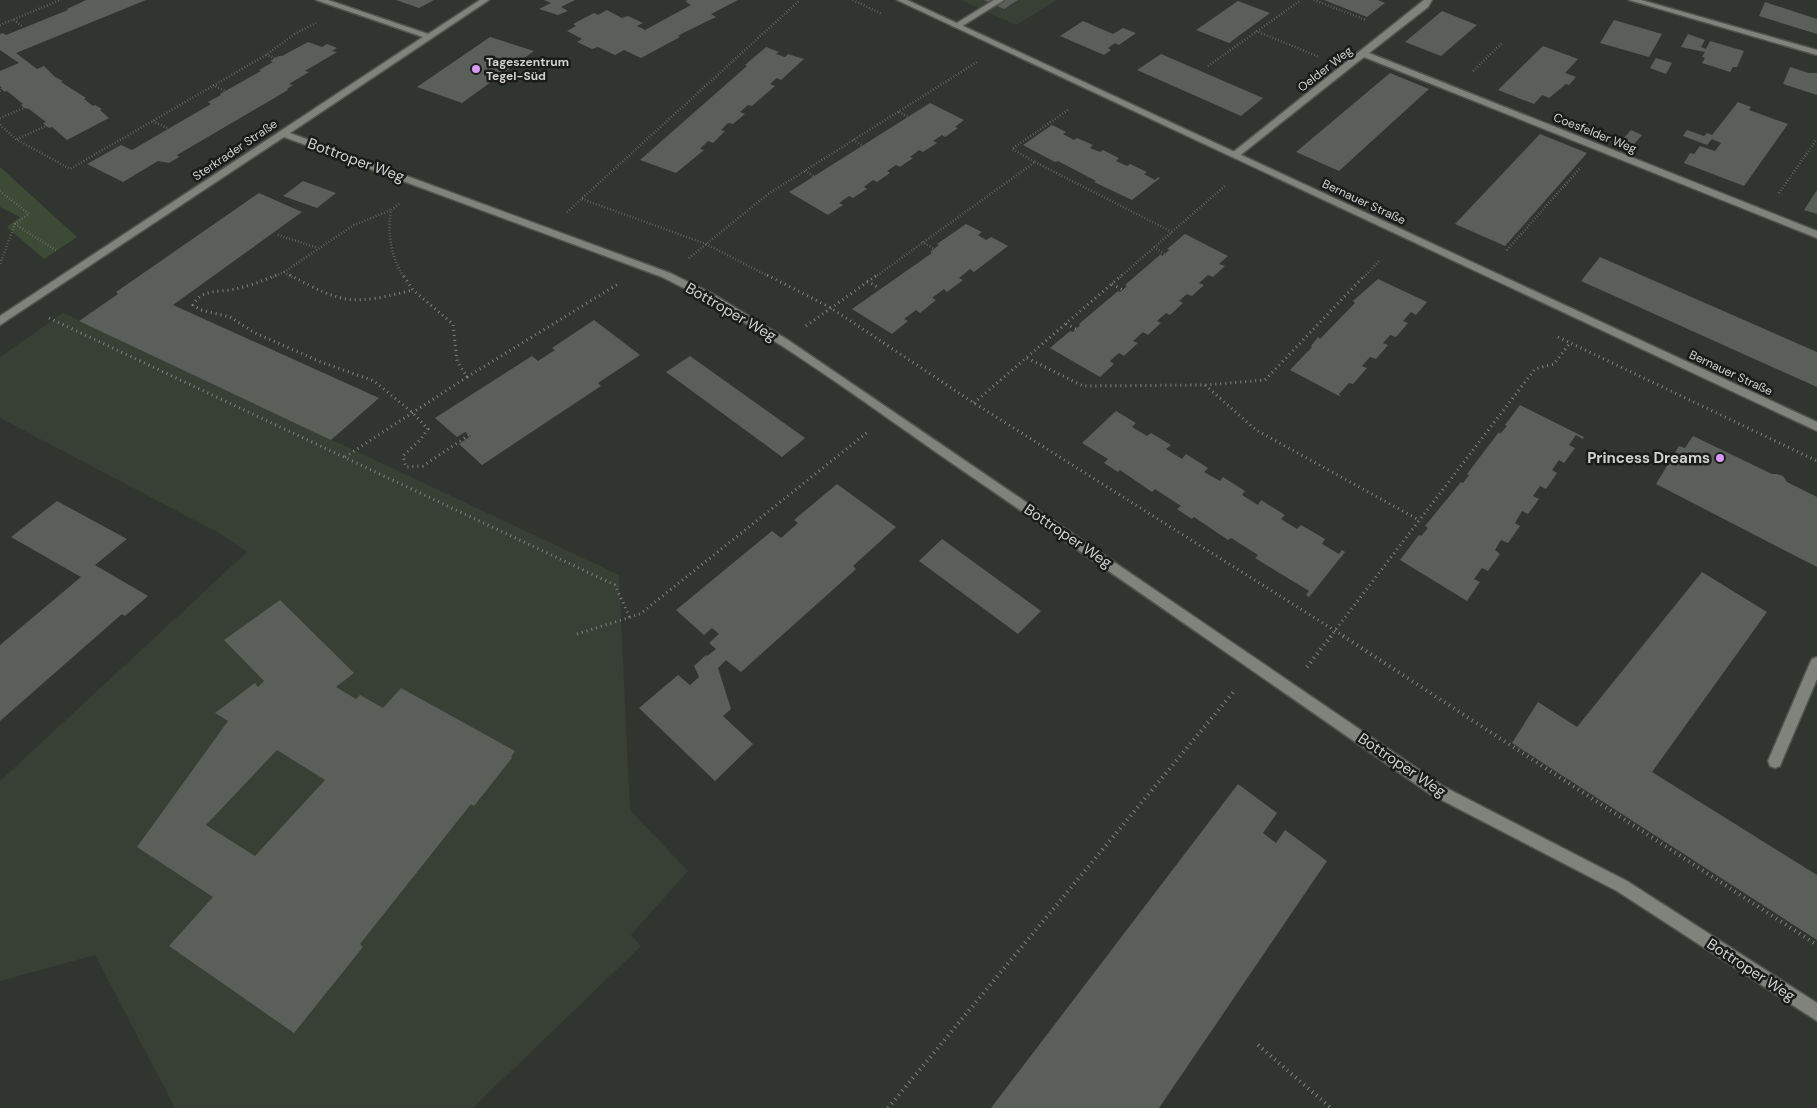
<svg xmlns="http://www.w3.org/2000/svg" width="1817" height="1108" font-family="'DM Sans',sans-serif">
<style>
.built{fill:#383f34}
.green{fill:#3d4a36}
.building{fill:#5b5f59;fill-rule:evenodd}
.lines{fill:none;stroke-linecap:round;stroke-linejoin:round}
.service-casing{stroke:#50534e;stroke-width:3}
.minor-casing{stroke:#50534e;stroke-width:3}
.secondary-casing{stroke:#50534e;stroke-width:3}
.path-far2{stroke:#80837e;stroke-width:2.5;stroke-dasharray:0.5 2.5;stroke-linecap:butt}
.path-far1{stroke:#80837e;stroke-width:3;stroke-dasharray:1 4;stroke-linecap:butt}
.path{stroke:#80837e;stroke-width:4;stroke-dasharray:1 4.5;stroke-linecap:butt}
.service{fill:#7f837c;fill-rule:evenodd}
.minor{fill:#7f837c;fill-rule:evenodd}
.secondary{fill:#7f837c;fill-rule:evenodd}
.poi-dot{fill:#d99af7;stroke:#1a1c19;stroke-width:2}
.labels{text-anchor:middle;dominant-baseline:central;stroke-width:5;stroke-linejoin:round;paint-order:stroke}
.far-poi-label{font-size:12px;font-weight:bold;fill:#cfd2ce;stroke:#1a1c19;text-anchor:start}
.far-street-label{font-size:12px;fill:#cfd2ce;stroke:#1a1c19}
.street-label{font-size:15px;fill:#cfd2ce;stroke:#1a1c19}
.poi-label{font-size:15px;font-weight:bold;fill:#cfd2ce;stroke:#1a1c19;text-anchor:end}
</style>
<rect width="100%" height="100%" fill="#31352f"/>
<path class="built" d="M961,0H1057L1016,25Z
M63,313L619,575L630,810L688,871L631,935L641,946L473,1108H175L95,955L0,981V781L247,552L219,533L0,418V357Z"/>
<path class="green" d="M0,167L77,237L44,259L7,227L20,217L0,207Z"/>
<path class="building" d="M86,0H146L16,53L37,69L44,66L55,77L63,81L61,82L86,98L84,99L93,106L95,105L102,109L100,110L109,118L67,140L52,127L49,128L46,126L43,123L46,122L29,109L24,108L21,105L23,104L7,91L5,92L0,88H2L0,86V71L19,63L0,50V34L3,33L6,35L68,10L67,9Z
M396,0H434L419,8Z
M544,0H575L561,7L568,11L558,15L539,9L551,3Z
M688,0H738L711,14L716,17L683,33L678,36L680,37L641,58L624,50L615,55L598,47L592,49L577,42L582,39L567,31L576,26L573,24L594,13L598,15L607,10L622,18L628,16L643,23L637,26L645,30L691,5L685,1Z
M984,0H1018L1004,9Z
M1324,0H1378L1385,3L1367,17Z
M1238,1L1270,13L1229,43L1196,30Z
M1765,2L1817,19V34L1759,16Z
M1442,11L1477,25L1441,56L1405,42Z
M1614,20L1662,34L1649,57L1600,43Z
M1083,21L1113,34L1123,28L1136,33L1119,45L1115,43L1108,48L1111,50L1104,55L1060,36Z
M1688,34L1705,40L1701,47L1706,49L1710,41L1744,51L1737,67H1733L1730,72L1702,63L1705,58L1702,57L1705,52L1681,47Z
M490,37L534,51L462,103L417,87Z
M308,42L322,47L327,44L337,48L332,51L337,52L305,71L309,72L289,84L293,85L287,89L288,90L177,155L179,157L169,163L158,161L123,182L87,164L121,145L132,150L211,104L208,102L221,95L220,94L261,71L259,70L273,62L270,61L279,56H282Z
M1543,46L1578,59L1565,73L1576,77L1569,85L1566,84L1549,98L1542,95L1534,104L1498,90Z
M766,47L779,52L776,54L785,57L788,54L804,59L781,80L777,78L770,84L775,86L752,106L748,105L740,112L745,114L733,124L728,123L721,130L725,131L713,143L708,141L700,149L704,150L676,173L640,160L747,66L745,65Z
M1161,54L1263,98L1241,116L1137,70Z
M1656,58L1672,63L1666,74L1650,68Z
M1790,67L1809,73H1817V95L1783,84Z
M1390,73L1429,89L1339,171L1296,152Z
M1738,102L1751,107L1749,110L1788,124L1744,186L1684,163L1690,153L1694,154L1700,146L1715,151L1721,143L1712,139L1707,145L1683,136L1687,130L1704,136L1707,133L1712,135Z
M930,103L964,120L955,127L958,128L945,137L942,135L933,141L937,143L923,152L919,150L910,157L913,158L900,167L896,165L887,171L890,173L877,182L873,180L864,187L867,189L853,198L849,196L839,203L843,205L828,215L789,192Z
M1052,125L1066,132L1063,134L1074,140L1077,138L1093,145L1090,148L1100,152L1103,150L1119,158L1116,161L1127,166L1130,164L1147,172L1144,174L1155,180L1158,177L1160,178L1132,200L1094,182L1096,181L1058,161L1055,162L1023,145Z
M1631,130L1642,135L1634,144L1622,140Z
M1540,134L1587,153L1505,246L1455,224Z
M303,181L336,193L317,208L283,196Z
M1817,190V214L1804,210Z
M259,193L302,212L173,305L379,398L331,440L79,321L118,294L116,292Z
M966,224L982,232L978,235L986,240L991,237L1008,246L974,272L970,269L959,278L963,280L947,292L944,289L932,298L936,300L920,313L916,310L904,319L908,321L892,334L852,309L932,253L930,252L939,245L937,244Z
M1185,234L1228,256L1219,264L1225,266L1213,277L1208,275L1199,283L1204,285L1192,296L1187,294L1179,301L1183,303L1170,315L1166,313L1157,321L1161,323L1148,335L1143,332L1133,341L1138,343L1124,356L1119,353L1110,361L1114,364L1100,377L1050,348L1070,331L1073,332L1080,325L1079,324L1118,291L1120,292L1127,286L1125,285L1161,254L1162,256L1165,254L1169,250L1167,249Z
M1600,257L1817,352V387L1581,281Z
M1378,279L1427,302L1416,315L1411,312L1403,321L1408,323L1396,337L1390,335L1383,343L1388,345L1376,359L1370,357L1362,366L1367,368L1353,384L1349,383L1339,394L1341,397L1290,370L1312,347L1311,346L1318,337L1320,339L1355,303L1353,301Z
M594,320L640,355L598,383L601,386L482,465L459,444L471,436L465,432L457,437L435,418L532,356L538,361L555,350L552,348Z
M690,356L805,438L782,457L666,372Z
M1520,405L1584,437L1583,439L1576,435L1569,445L1575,448L1564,463L1559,460L1552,470L1557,473L1546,489L1540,486L1533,496L1539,499L1528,514L1522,511L1515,523L1520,526L1508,543L1501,540L1495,550L1500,554L1488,571L1482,568L1474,579L1480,582L1467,601L1400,560L1419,535L1421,536L1428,528L1425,526L1461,482L1463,483L1469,475L1467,474L1499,432L1500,434L1507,426L1505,425Z
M1116,411L1136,423L1132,427L1147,436L1151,433L1171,445L1166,449L1182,459L1186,454L1208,468L1204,472L1220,481L1223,477L1245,491L1242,495L1258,505L1261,500L1285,515L1281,519L1297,529L1301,525L1325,539L1322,544L1339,554L1342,550L1345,552L1309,597L1306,595L1309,591L1255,558L1258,555L1231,538L1228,540L1194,517L1192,519L1177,509L1181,506L1155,489L1152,492L1120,470L1118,472L1104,463L1108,459L1082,443Z
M1693,436L1772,474H1777L1783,476L1787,482L1817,497V567L1656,484L1679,446L1685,448Z
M837,484L896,527L853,566L856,569L741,672L726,660L718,668L731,709L723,716L753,744L715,781L639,708L678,675L690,685L699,677L694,666L706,655L707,656L716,649L709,643L719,634L712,628L704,635L676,610L772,531L781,538L798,523L794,520Z
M57,501L127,539L95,565L148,596L125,616L122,614L0,721V645L81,577L11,537Z
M942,539L1041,611L1018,634L919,561Z
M1702,572L1767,612L1652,772L1817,875V940L1512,743L1538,702L1577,727Z
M280,600L354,673L336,687L356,699L360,695L383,708L401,688L515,751L511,757L512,758L474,806L471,804L360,944L363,947L294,1033L169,946L213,897L137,847L228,721L215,713L255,683L258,687L264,681L224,640ZM277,750L325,780L255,856L206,825Z
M1238,784L1277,813L1263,833L1276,843L1285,830L1327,861L1159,1108H991Z"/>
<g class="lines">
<g class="service-casing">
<path id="service" d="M994,0H1004L959,28L952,26Z
M1817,657V679L1782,761L1780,766L1775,768L1770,766L1768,761L1810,663L1812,659Z
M1435,782L1627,881L1817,1003V1021L1617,891L1430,794L1428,789L1430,784Z"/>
</g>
<g class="minor-casing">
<path id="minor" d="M316,0H328L428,34L480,0H489L290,133L670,273L713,294L788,340L1440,784L1442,789L1440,794L1435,796L1430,794C1273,685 1117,576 959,468C863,402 768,329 662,277L284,137L0,325V316L423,37Z
M1424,0H1432L1428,7L1369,53L1817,231V238L1364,57L1238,157H1232V153Z
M1629,0H1641L1817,50V55Z"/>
</g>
<g class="secondary-casing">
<path id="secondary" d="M897,0H907L1817,422V431Z"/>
</g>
<path class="path-far2" d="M853,0L882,14
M1314,0L1366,20
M14,20L23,27
M0,25L60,0
M1256,31L1319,57
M266,55L275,58
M1208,66L1301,0
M1473,71L1502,43
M213,85L225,91
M0,91L2,90
M899,112L909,117
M0,118L24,108
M153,121L167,128
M0,125L16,139L70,169L266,55L296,33L316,23
M17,139L46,126
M853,140L863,146
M1035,162L1172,232
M805,171L815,177
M0,191L29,214L15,224L0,264
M1779,193L1817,139
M582,199L706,244L770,277
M399,204L391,210C387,231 391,259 404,277
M567,212L800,0
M15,224L57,251
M278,235L318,248
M922,242L934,249
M1154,247L1165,254
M1507,250L1581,167
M689,258L768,194L977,62
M284,272L292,277
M273,277L284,272L354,225L391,210
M875,277L1035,162L1012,149L1068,110
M1120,277L1226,185
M1364,277L1380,260"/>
<path class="path-far1" d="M276,275C263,281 249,286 235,289C219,293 202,288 193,305L201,310L230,317L253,332L321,362L374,381L413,413L428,429L420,440L403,456L406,467L423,466L469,435
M290,275C344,305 353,305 413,290
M767,275L831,308L974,403L1345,637
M867,281L879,288
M1112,284L1123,290
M49,318L615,585L630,618
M1066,324L1076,329
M806,326L877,275
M1558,337L1817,461
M1027,358L1083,386L1205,385L1265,380L1365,275
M467,377L618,284
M1205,385L1256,430L1419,520
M974,403L1122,275
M345,457L467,377L457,361L453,324L413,290L403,275
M577,634L640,614L869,431
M1330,637L1535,369L1554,364L1570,343"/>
<path class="path" d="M1343,636L1817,945
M1307,667L1331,636
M1258,1045L1331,1108
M888,1108L1235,690"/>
<use href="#service" class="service"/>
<use href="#minor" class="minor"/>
<use href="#secondary" class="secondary"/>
</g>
<g class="poi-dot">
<circle cx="476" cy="69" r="5"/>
<circle cx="1720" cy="458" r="5"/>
</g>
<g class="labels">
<g class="far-poi-label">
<text x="486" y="62">Tageszentrum<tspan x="486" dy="14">Tegel-Süd</tspan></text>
</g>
<g class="far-street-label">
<text transform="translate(1325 69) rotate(-38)">Oelder Weg</text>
<text transform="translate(1595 133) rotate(22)">Coesfelder Weg</text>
<text transform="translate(235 150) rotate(-34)">Sterkrader Straße</text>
<text transform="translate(1364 202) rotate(25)">Bernauer Straße</text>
<text transform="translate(1731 373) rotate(25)">Bernauer Straße</text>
</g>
<g class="street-label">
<text transform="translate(356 160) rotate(20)">Bottroper Weg</text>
<text transform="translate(731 312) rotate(30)">Bottroper Weg</text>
<text transform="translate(1068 536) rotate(34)">Bottroper Weg</text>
<text transform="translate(1402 765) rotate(34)">Bottroper Weg</text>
<text transform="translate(1751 970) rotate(33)">Bottroper Weg</text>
</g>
<g class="poi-label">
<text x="1710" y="458">Princess Dreams</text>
</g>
</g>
</svg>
